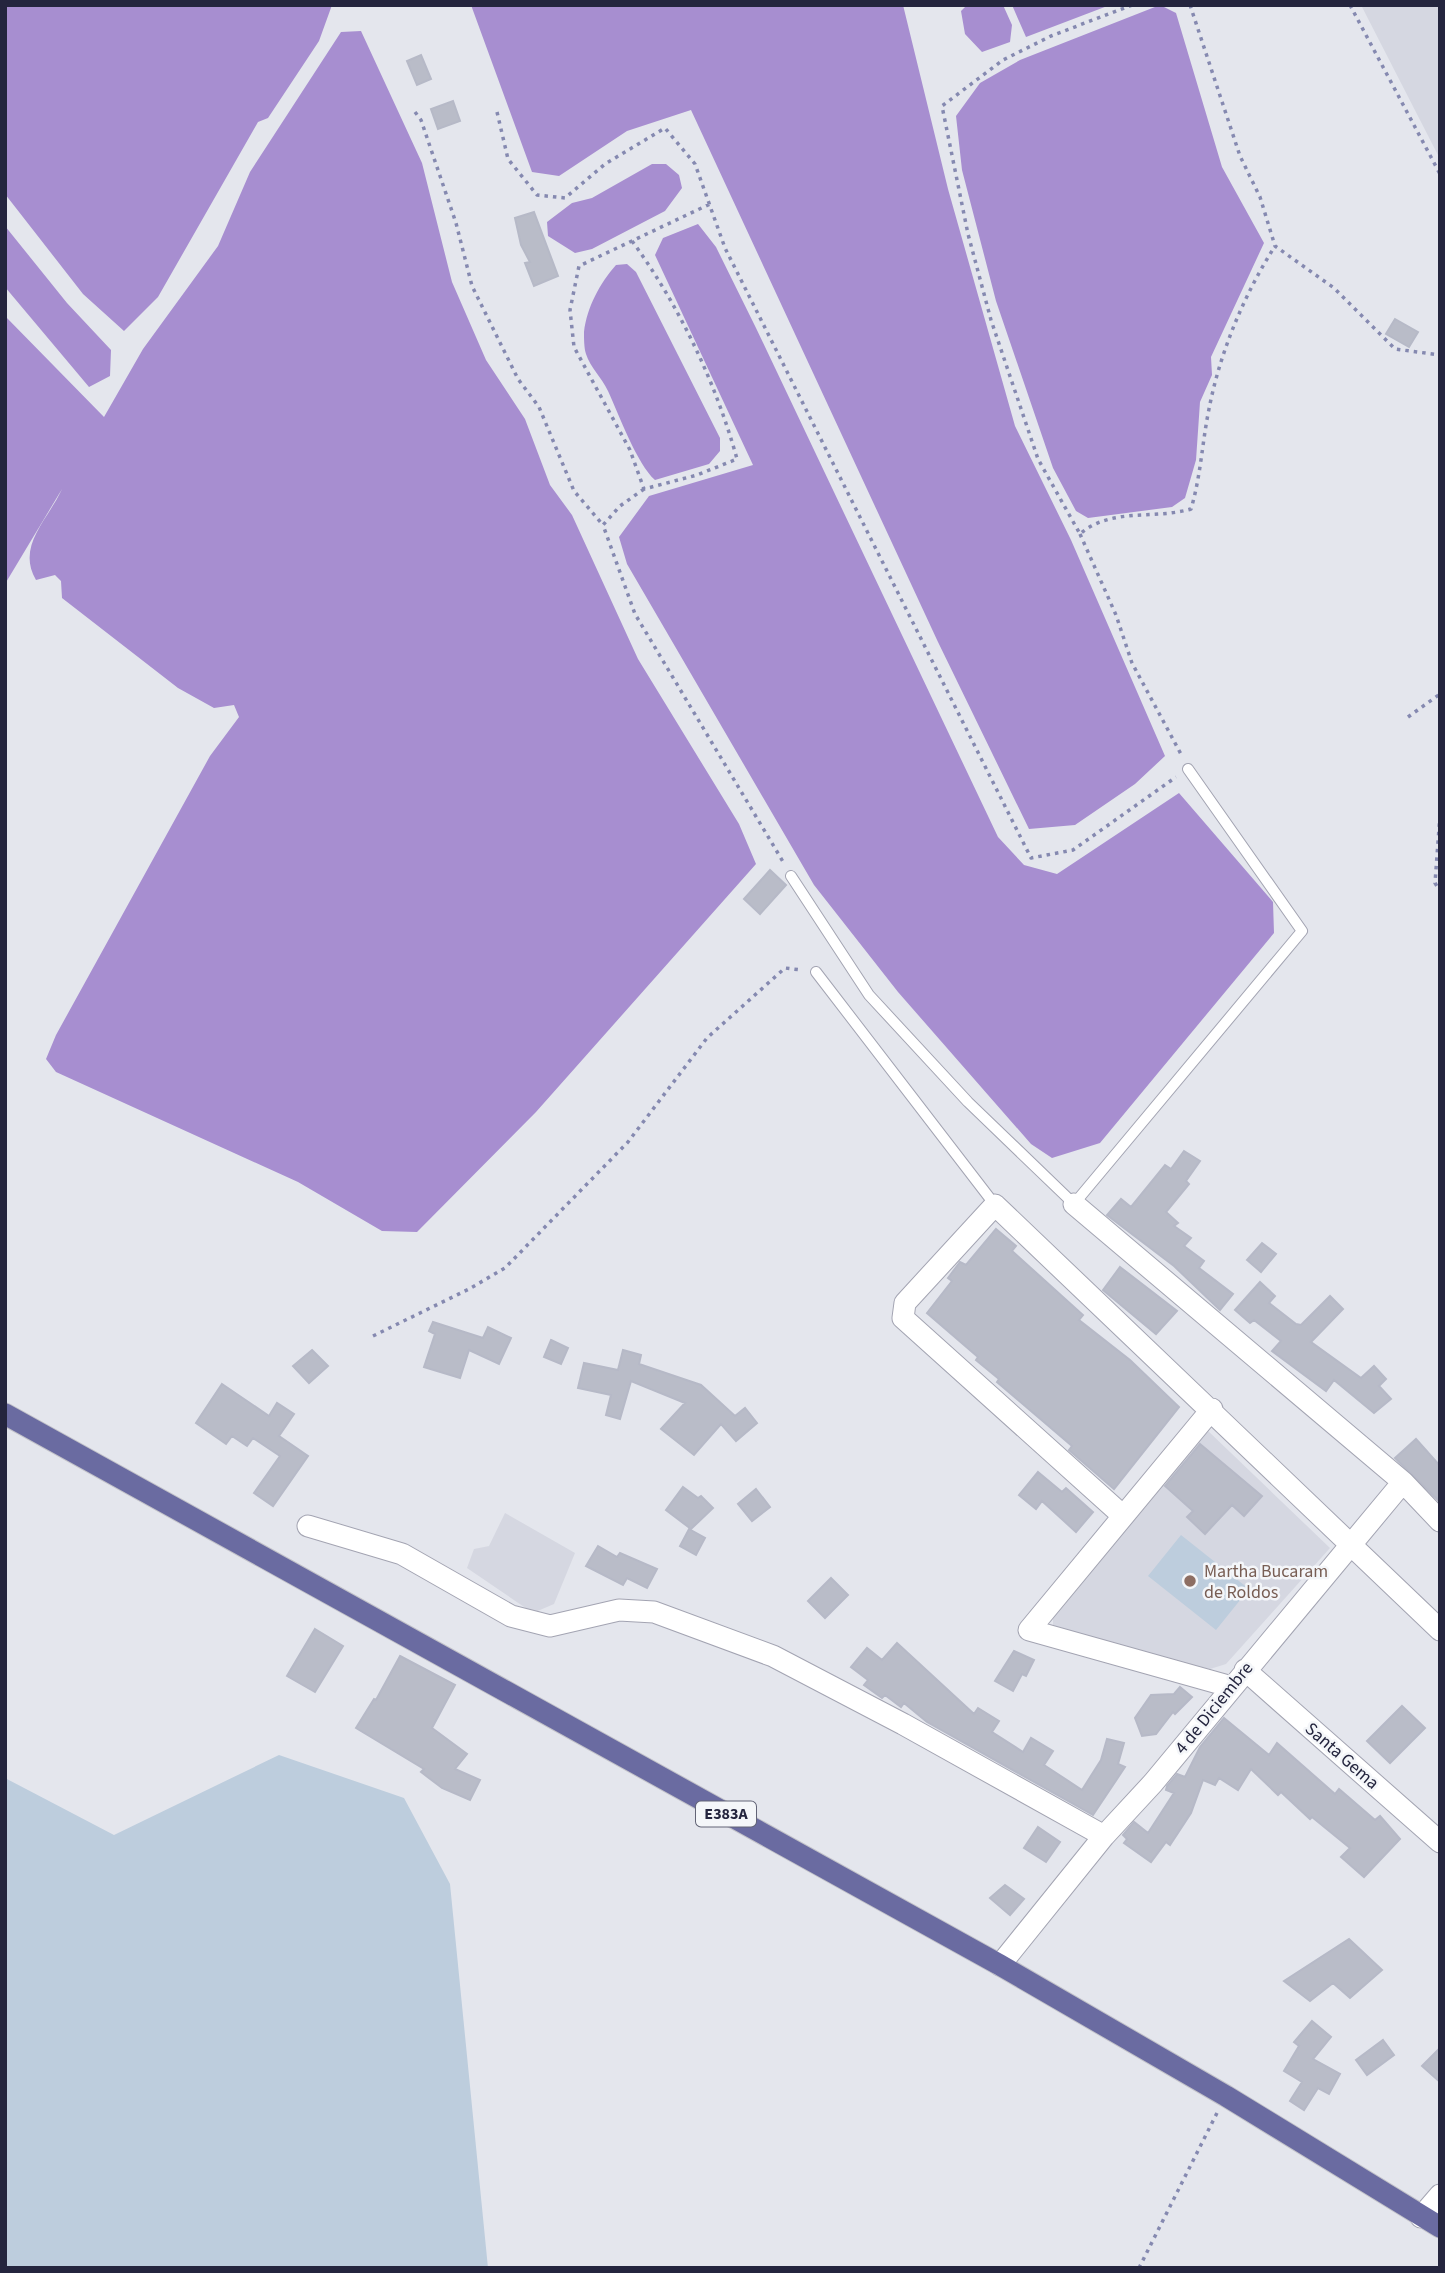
<svg xmlns="http://www.w3.org/2000/svg" width="1445" height="2273" font-family="'Source Sans 3',sans-serif">
<style>
.built{fill:#d5d7e1}
.green{fill:#bdcddd}
.water{fill:#a78ed0}
.building{fill:#b9bcc8;stroke:#b6b9c7;stroke-width:2}
.lines{fill:none;stroke-linecap:round;stroke-linejoin:round}
.lane-casing{stroke:#a3a4b2;stroke-width:12}
.street-casing{stroke:#a3a4b2;stroke-width:23}
.primary-casing{stroke:#c2c2c9;stroke-width:23}
.path{stroke:#8589b0;stroke-width:3.5;stroke-dasharray:3.5 5;stroke-linecap:butt}
.lane{stroke:#fff;stroke-width:10}
.street{stroke:#fff;stroke-width:21}
.primary{stroke:#6a6ba1;stroke-width:21}
.education-dot{fill:#8d6e63;stroke:#f4f6f9;stroke-width:2.5}
.labels{text-anchor:middle;dominant-baseline:central;stroke-width:5;stroke-linejoin:round;paint-order:stroke}
.shield{fill:#f4f6f9;stroke:#626476;stroke-width:2}
.shield-label{font-size:16px;font-weight:bold;fill:#24253e}
.education-label{font-size:18px;fill:#785e54;stroke:#f4f6f9;text-anchor:start}
.street-label{font-size:18px;fill:#24253e;stroke:#f4f6f9}
</style>
<rect width="100%" height="100%" fill="#e4e6ed"/>
<path class="built" d="M1361,5H1440V159Z
M1206,1429L1330,1548L1226,1664L1210,1669L1061,1634L1053,1627V1613Z
M505,1513L575,1553L554,1604L533,1613L467,1568L474,1549L489,1546Z"/>
<path class="green" d="M1181,1535L1249,1589L1216,1630L1148,1576Z
M279,1755L404,1798L450,1884L488,2268H5V1778L114,1835Z"/>
<path class="water" d="M5,5H332L319,41L268,118L258,122L158,297L124,331L83,294L5,194Z
M471,5H903L948,189L1015,426L1071,540L1165,756L1135,784L1075,825L1029,829L938,642L691,110L627,131L559,176L532,172Z
M967,5H1003L1012,25L1010,42L982,52L965,34L961,11Z
M1012,5H1110L1026,37Z
M1160,5L1176,13L1222,167L1264,243L1211,357L1212,375L1200,402L1196,460L1185,498L1172,507L1088,518L1076,511L1053,468L996,301L962,170L956,116L980,83L1020,60Z
M361,31L422,163L452,282L486,360L525,419L550,485L572,515L638,659L739,824L756,864L536,1112L417,1232L382,1231L298,1182L56,1072L46,1059L56,1035L210,756L239,717L234,705L214,708L178,688L62,598L61,581L55,575L36,580C16,546 48,520 62,489L5,584V316L104,417L143,349L218,246L250,172L341,32Z
M652,164H666L679,175L682,188L665,211L592,249L575,253L548,236L547,222L572,203L592,198Z
M698,224L716,247L756,328L998,837L1024,865L1057,874L1179,793L1273,902L1274,933L1100,1143L1052,1158L1031,1144L898,992L814,885L627,564L619,537L649,496L753,465L655,255L663,238Z
M5,226L67,303L111,350L110,376L89,387L5,287Z
M627,264L636,272L720,438V451L709,464L655,480C637,464 619,415 608,391C602,378 590,367 586,354C584,348 584,338 584,332C587,307 600,283 616,265Z"/>
<path class="building" d="M421,55L431,79L417,85L407,61Z
M453,101L460,121L438,129L431,109Z
M534,212L558,276L534,286L525,263L530,262L521,245L515,218Z
M1395,319L1418,332L1409,347L1386,334Z
M770,870L786,885L760,914L744,899Z
M1184,1151L1200,1161L1186,1181L1189,1184L1166,1212L1178,1223L1174,1226L1191,1238L1184,1246L1204,1261L1199,1268L1233,1294L1220,1310L1174,1266L1107,1215L1121,1199L1131,1207L1165,1165L1171,1169Z
M996,1229L1016,1246L1012,1251L1083,1315L1079,1320L1130,1360L1179,1407L1114,1489L1069,1450L1072,1446L997,1382L999,1379L976,1360L978,1357L927,1313L952,1281L948,1278L960,1262L966,1265Z
M1262,1243L1276,1254L1261,1272L1247,1260Z
M1120,1267L1177,1311L1156,1334L1103,1290Z
M1260,1282L1275,1296L1269,1303L1296,1324L1301,1325L1330,1296L1343,1309L1311,1342L1361,1378L1374,1366L1386,1379L1379,1386L1391,1399L1374,1413L1334,1380L1326,1391L1272,1351L1281,1341L1254,1320L1250,1323L1235,1310Z
M433,1322L483,1338L488,1327L511,1338L499,1364L469,1350L460,1378L424,1367L435,1334L429,1331Z
M551,1340L568,1348L561,1364L544,1357Z
M312,1350L328,1366L309,1383L293,1366Z
M623,1350L641,1355L639,1364L701,1385L735,1416L745,1408L757,1423L736,1441L721,1424L694,1455L661,1429L685,1403L631,1381L620,1419L606,1415L611,1395L578,1388L584,1363L618,1370Z
M222,1384L269,1416L277,1403L294,1414L279,1436L308,1456L273,1506L254,1493L280,1456L253,1438L247,1446L232,1436L226,1444L196,1423Z
M1416,1439L1440,1466V1502L1395,1458Z
M1200,1444L1262,1496L1244,1516L1232,1505L1205,1534L1187,1517L1193,1511L1165,1486Z
M1038,1472L1062,1492L1066,1488L1093,1512L1076,1532L1042,1501L1036,1509L1019,1495Z
M683,1487L698,1498L701,1496L713,1508L691,1529L666,1510Z
M756,1489L770,1507L752,1521L738,1504Z
M689,1529L705,1538L696,1555L680,1546Z
M598,1546L617,1557L620,1553L657,1569L647,1588L627,1578L623,1585L586,1566Z
M831,1578L848,1595L825,1618L808,1601Z
M315,1629L343,1646L315,1692L287,1676Z
M897,1643L974,1714L978,1708L999,1721L992,1732L1023,1752L1031,1738L1053,1751L1044,1765L1082,1790L1101,1760L1107,1739L1124,1743L1118,1764L1125,1767L1093,1815L927,1722L904,1703L901,1707L885,1695L882,1698L864,1685L868,1680L851,1667L867,1648L882,1660Z
M1014,1651L1034,1660L1026,1676L1022,1674L1013,1691L995,1681Z
M400,1656L455,1685L432,1728L467,1754L455,1769L480,1780L470,1800L442,1788L421,1772L424,1769L356,1728L374,1699L376,1700Z
M1180,1687L1192,1697L1175,1714L1173,1712L1156,1734L1142,1736L1135,1718L1151,1695L1174,1694Z
M1402,1706L1425,1728L1390,1763L1367,1741Z
M1224,1718L1269,1755L1277,1743L1335,1794L1339,1789L1375,1820L1380,1816L1400,1839L1364,1877L1341,1857L1350,1848L1312,1817L1310,1819L1281,1792L1278,1795L1251,1769L1238,1790L1219,1778L1215,1785L1203,1780L1191,1813L1170,1845L1166,1842L1151,1862L1124,1843L1127,1839L1123,1835L1134,1822L1148,1833L1174,1793L1166,1790L1167,1786L1177,1774L1185,1777L1200,1747Z
M1038,1827L1060,1842L1046,1862L1024,1848Z
M1005,1885L1024,1899L1010,1915L990,1898Z
M1349,1939L1382,1970L1350,1998L1333,1983L1310,2001L1284,1981Z
M1312,2021L1331,2037L1313,2059L1340,2074L1329,2094L1318,2088L1304,2110L1290,2101L1302,2082L1284,2071L1299,2046L1294,2042Z
M1383,2040L1394,2055L1367,2075L1356,2060Z
M1440,2048V2082L1422,2066Z"/>
<g class="lines">
<g class="lane-casing">
<path id="lane" d="M791,876L869,995L968,1102L1074,1204L1302,931L1188,769
M816,972L995,1205"/>
</g>
<g class="street-casing">
<path id="street" d="M1074,1204L1403,1482L1440,1521
M1212,1409L1029,1630L1232,1687
M1122,1515L903,1318L905,1303L995,1205L1440,1630
M308,1526L402,1554L511,1616L550,1626L619,1610L654,1612L773,1656L903,1724L1104,1836
M1245,1670L1440,1842
M1000,1965L1104,1836L1153,1783L1403,1482
M1421,2217L1440,2195"/>
</g>
<g class="primary-casing">
<path id="primary" d="M5,1414L1000,1965L1226,2096L1440,2227"/>
</g>
<path class="path" d="M1132,5L1051,36L1003,60L942,106L968,234L991,320L1038,459L1080,534C1111,507 1154,520 1191,509C1201,475 1202,443 1209,409C1220,352 1244,295 1275,246
M1190,5L1240,156L1260,197L1275,246L1334,288L1395,349L1440,355
M1350,5L1440,174
M415,112L421,120L456,223L472,286L518,379L539,407L574,491L603,525
M497,112L508,159L537,195L565,198L605,164L665,128L695,164L725,248L1031,858L1073,850L1176,777
M632,241C679,305 716,383 737,459L697,475L644,489L630,450L574,347L570,310L579,266L710,204
M644,489L620,506L603,525L635,614L785,865
M1080,534L1116,615L1132,663L1182,756
M1408,717L1440,694
M1440,815L1435,883L1440,891
M373,1336L469,1289L505,1268L628,1142L707,1038L785,968L801,970
M1139,2268L1217,2113"/>
<use href="#lane" class="lane"/>
<use href="#street" class="street"/>
<use href="#primary" class="primary"/>
</g>
<circle class="education-dot" cx="1190" cy="1581" r="7"/>
<g class="labels">
<rect class="shield" x="696" y="1801.5" width="60" height="25" rx="5"/>
<g class="shield-label">
<text x="726" y="1814">E383A</text>
</g>
<g class="education-label">
<text x="1204" y="1571">Martha Bucaram<tspan x="1204" dy="21">de Roldos</tspan></text>
</g>
<g class="street-label">
<text transform="translate(1214 1708) rotate(-51)">4 de Diciembre</text>
<text transform="translate(1342 1756) rotate(41)">Santa Gema</text>
</g>
</g>
<rect width="1445" height="2273" fill="none" stroke="#24253e" stroke-width="14"/>
</svg>
